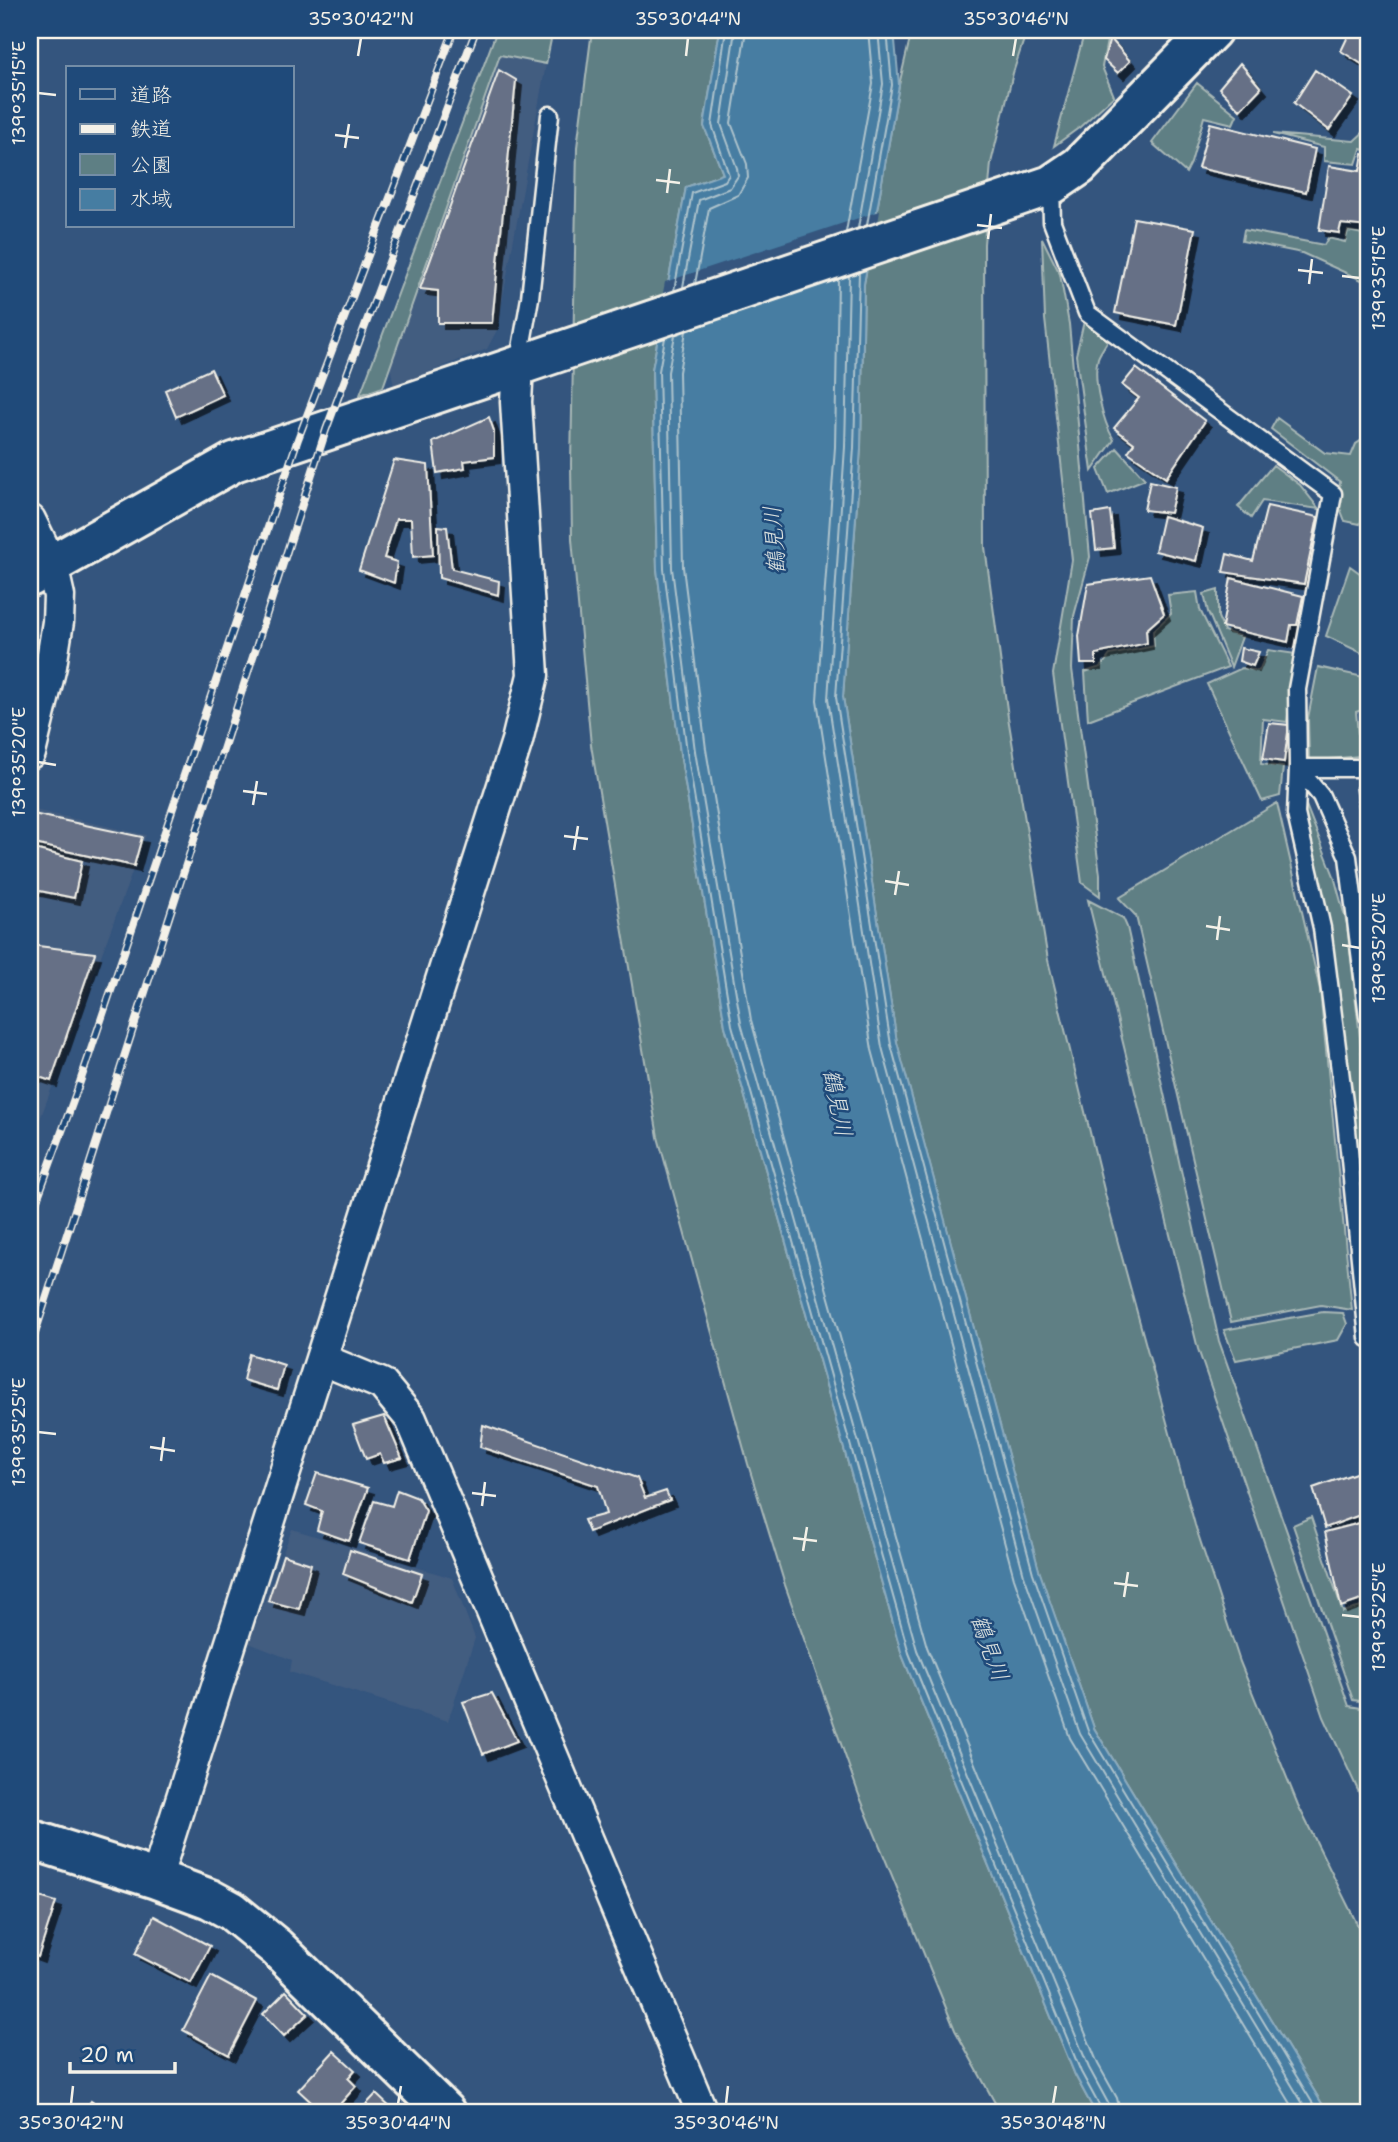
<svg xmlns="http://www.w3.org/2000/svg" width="1398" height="2142" font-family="'Shantell Sans','Klee One',sans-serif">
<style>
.built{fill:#435d80}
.green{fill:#5e7f84;stroke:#a9b8b6;stroke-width:2}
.water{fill:#467da2;stroke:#8cabbe;stroke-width:2}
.pier{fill:#34557e}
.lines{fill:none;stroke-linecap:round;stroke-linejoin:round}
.shore{stroke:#aec3cc;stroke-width:2}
.building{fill:#667086;stroke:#f4f1e8;stroke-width:2;filter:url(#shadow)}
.lane-casing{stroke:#f4f1e8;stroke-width:21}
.street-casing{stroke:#f4f1e8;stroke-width:35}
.secondary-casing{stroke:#f4f1e8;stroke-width:44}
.lane{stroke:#1f4a7a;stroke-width:16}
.street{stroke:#1f4a7a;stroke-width:30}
.secondary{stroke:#1f4a7a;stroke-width:38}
.rail-casing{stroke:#f4f1e8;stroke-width:8}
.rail{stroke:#1f4a7a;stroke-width:5;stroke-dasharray:16;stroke-linecap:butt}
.ticks{fill:none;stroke:#f4f1e8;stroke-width:2.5}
.labels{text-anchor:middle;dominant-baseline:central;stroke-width:5;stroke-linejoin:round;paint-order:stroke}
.water-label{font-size:23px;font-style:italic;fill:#dae0de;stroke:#1f4a7a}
.neatline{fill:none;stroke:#f4f1e8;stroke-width:2.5}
.ticks-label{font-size:18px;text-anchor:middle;fill:#f4f1e8}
</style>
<defs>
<filter id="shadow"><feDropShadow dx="6" dy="6" stdDeviation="0" flood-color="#0009"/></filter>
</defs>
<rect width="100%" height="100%" fill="#34557e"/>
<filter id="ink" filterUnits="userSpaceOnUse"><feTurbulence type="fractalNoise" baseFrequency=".0143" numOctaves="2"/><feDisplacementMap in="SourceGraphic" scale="14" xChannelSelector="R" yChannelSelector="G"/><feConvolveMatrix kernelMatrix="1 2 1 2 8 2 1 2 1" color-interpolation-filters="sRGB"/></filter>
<g filter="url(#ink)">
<path class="built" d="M500,55L546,64L497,330L487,349L394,386L389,360Z
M30,809L146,835L30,1146Z
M292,1529L452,1578L475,1638L448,1721L290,1672L292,1660L249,1643Z"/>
<path class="green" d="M497,30H553L546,64L500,55L383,387L360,395Z
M592,30H720L704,126L723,174L686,187L652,370L657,569L680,753L725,1026L902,1655L1075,2075L1095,2112H1000L955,2030L859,1795L785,1585L748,1464L658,1137L591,745L572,539L571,464L577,147Z
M912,30H1027L1013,73L991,163L984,244L985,547L1008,717L1048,960L1108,1206L1195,1525L1240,1662L1298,1805L1368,1946V2112H1327L1094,1728L1039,1571L897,1043L843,697L861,448L864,284L899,85Z
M1085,30H1109L1102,67L1114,96L1080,127L1054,146Z
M1197,83L1237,115L1233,124L1204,117L1191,163L1186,173L1152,143Z
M1368,128V151L1361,149L1356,164L1324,161V147L1273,134L1354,141Z
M1244,230L1324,245L1328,238L1345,242L1348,231L1368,235V283L1302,253L1242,241Z
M1042,238L1060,274L1069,324L1090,557L1074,616L1072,669L1100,874V896L1082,883L1053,674L1072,560L1045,319Z
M1085,317L1109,338C1106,345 1100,352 1098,358C1092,379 1103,422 1114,440L1092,471L1076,355Z
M1277,418L1325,453L1351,456L1356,444L1368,436V507L1360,524L1345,521L1338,503L1340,482L1271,429Z
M1117,448L1145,479L1108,494L1098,469Z
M1273,465L1300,485L1319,509L1262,501L1251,518L1238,507Z
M1350,566L1368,579V656L1326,636Z
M1218,590V617L1224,631L1242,637L1231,667L1208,612L1204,594Z
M1197,592L1200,610L1228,667L1088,720L1085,672L1101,667L1110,655L1154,646L1153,631L1171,614L1168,595Z
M1268,650L1296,654L1287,722L1263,719L1261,764L1283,767L1280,796L1262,801L1207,684L1242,668L1259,671Z
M1318,667L1368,678V708L1356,712L1360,756L1309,761L1308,718Z
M1302,795L1334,876L1347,924L1368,1107V1286L1304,831Z
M1277,803L1320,990L1352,1310L1321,1305L1231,1322L1136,916L1119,898Z
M1088,900L1123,918L1127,927L1219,1341L1349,1706L1368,1709V1812L1324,1717L1198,1349Z
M1323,1312L1343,1313L1347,1324L1338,1340L1236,1360L1224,1330Z
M1311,1517L1343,1612L1368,1605V1702L1353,1700L1293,1525Z"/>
<path class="water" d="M720,30H894L899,85L864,284L861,448L843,697L897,1042L1039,1570L1094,1728L1327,2112H1095L1075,2075L902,1655L725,1026L680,753L657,569L652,370L686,187L723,174L704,126Z"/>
<path class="pier" d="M880,211L870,268L654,340L665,282Z"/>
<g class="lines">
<path class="shore" d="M867,225L892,85L887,30
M858,228L883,84L878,30
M846,232L873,84L868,30
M859,272L854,448L836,697L891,1045L1033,1573L1088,1731L1318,2112
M849,276L845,447L828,699L882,1047L1024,1575L1080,1734L1308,2112
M838,279L835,447L817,700L872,1050L1014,1578L1070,1738L1296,2112
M695,284L709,208L738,195L748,178L747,164L731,123L746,30
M683,287L699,200L730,188L738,176L737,168L721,124L735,30
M674,291L692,193L725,181L729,175L712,125L726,30
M686,331L679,372L683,567L706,749L751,1020L927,1647L1098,2064L1117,2098L1120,2112
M675,335L668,372L672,568L695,751L741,1023L917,1650L1089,2068L1108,2103L1110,2112
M665,338L659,371L664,569L687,752L732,1025L909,1653L1081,2072L1100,2107L1101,2112"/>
</g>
<path class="building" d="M1351,30H1368V68L1341,51Z
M1110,38L1130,61L1118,73L1104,60Z
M1240,63L1261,88L1240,110L1219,88Z
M499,70L516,80L492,323H438V291L420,289Z
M1315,70L1353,96L1329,130L1294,103Z
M1210,123L1315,149L1306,192L1198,168Z
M1363,154L1368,155V227L1341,224L1339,233L1319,230L1329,166L1360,171Z
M1134,218L1195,229L1176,325L1115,313Z
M1136,368L1205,421L1166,478L1128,452L1134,443L1114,428L1139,398L1122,385Z
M211,369L223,395L176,417L165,390Z
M489,417L494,431V457L464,461L465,468L437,473L433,442Z
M394,460L428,465L433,555L413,557L411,519H396L384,558L397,562L394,583L359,570Z
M1150,481L1176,487L1170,513L1144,510Z
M1267,506L1318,517L1304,584L1223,572L1227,554L1253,561Z
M1110,511L1114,548L1096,550L1092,514Z
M1163,516L1203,528L1196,561L1155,551Z
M438,526L447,527L452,569L499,581L498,595L439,578Z
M1150,575L1164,614L1146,630L1147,643L1096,654V664H1081L1079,636L1088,584Z
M1231,578L1303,596L1297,625H1291L1288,642L1222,627Z
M1241,648L1259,652L1253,666L1239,661Z
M1269,723L1289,725L1284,762L1263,759Z
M1356,787H1368V851L1365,850Z
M33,814L142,837L134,866L30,843Z
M30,848L82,861L74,898L30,889Z
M30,945L95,953L51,1081L30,1074Z
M249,1354L284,1365L277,1390L243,1380Z
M384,1416L402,1458L384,1463L380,1454L366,1459L353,1425Z
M483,1425L637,1478L645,1498L666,1491L670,1500L589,1532L584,1520L606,1514L598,1486L480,1447Z
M1367,1469L1368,1512L1325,1528L1313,1488Z
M317,1473L368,1488L349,1541L317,1530L322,1511L306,1505Z
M397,1490L418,1498L426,1511L410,1559L359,1543L374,1501L392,1506Z
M1360,1523L1368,1551V1584L1364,1585L1367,1598L1341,1607L1325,1532Z
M350,1550L422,1574L412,1602L343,1574Z
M283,1555L311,1564L299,1609L268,1601Z
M492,1693L517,1741L483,1754L463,1702Z
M30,1894L56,1902L38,1957L30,1954Z
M154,1916L210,1946L191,1983L135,1954Z
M211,1976L257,2001L229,2055L183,2030Z
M286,1991L308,2014L284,2036L263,2014Z
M334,2051L355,2070L348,2078L356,2086L333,2112H322L298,2090Z
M376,2094L395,2112H359Z
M91,2101L108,2112H84Z"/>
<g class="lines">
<g class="lane-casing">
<path id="lane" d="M1051,185L1052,222L1087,313L1333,494L1297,689L1298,768L1296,814L1322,928L1345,1110L1368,1338
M518,365L530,298L550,115
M1368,768H1298L1321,796L1348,857L1368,1016"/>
</g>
<g class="street-casing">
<path id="street" d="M30,520L52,565L59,596L58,622L51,666L30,753
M321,1359L382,1384L411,1419L702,2112
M156,1879L517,741L533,675L516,402L518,365"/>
</g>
<g class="secondary-casing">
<path id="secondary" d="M30,577L234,462L1051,185L1079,166L1212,30
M30,1839L156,1879L210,1899L232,1911L276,1947L445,2112"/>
</g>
<use href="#lane" class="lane"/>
<use href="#street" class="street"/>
<use href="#secondary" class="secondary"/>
<g class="rail-casing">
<path id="rail" d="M30,1219L80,1082L298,439L454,30
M30,1349L326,430L476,30"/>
</g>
<use href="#rail" class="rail"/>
</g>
</g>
<path class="ticks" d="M358,56L361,38M686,56L688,38M1013,56L1016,38M38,93L56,95M335,135L359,138M345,148L349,124M656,180L680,183M667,193L670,169M977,225L1002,228M988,239L991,214M1298,270L1323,273M1342,276L1360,278M1309,284L1312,259M38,762L56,765M243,791L267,794M253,805L257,781M564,836L588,839M574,850L578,826M885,881L909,885M895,895L899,871M1206,926L1230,930M1217,940L1220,916M1342,945L1360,948M38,1432L56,1434M150,1447L175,1451M161,1461L164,1437M472,1493L496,1496M482,1506L485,1482M793,1538L817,1541M803,1551L807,1527M1114,1583L1138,1586M1124,1597L1128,1572M1342,1615L1360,1617M71,2104L73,2086M398,2104L401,2086M726,2104L728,2086M1053,2104L1056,2086"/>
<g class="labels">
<g class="water-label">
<text transform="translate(774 540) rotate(-94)">鶴見川</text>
<text transform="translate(838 1103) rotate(79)">鶴見川</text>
<text transform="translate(990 1648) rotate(70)">鶴見川</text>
</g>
</g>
<rect width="1398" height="2142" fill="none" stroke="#1f4a7a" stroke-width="77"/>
<rect x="66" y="66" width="228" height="161" fill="#1f4a7a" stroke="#748da6" stroke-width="2"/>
<rect x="80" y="89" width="35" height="10" fill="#1f4a7a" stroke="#748da6" stroke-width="2"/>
<text x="130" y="102" font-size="21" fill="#f4f1e8">道路</text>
<rect x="80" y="124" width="35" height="10" fill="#f4f1e8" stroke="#748da6" stroke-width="2"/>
<text x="130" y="136" font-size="21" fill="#f4f1e8">鉄道</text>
<rect x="80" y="154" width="35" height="21" fill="#5e7f84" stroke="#748da6" stroke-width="2"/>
<text x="130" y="172" font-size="21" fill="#f4f1e8">公園</text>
<rect x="80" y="189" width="35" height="21" fill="#467da2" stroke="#748da6" stroke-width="2"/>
<text x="130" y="206" font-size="21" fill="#f4f1e8">水域</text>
<path d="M70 2062v10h105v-10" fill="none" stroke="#f4f1e8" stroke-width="3.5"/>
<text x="80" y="2062" font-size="21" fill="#f4f1e8" stroke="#1f4a7a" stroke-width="5" paint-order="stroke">20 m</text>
<rect x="38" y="38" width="1322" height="2066" class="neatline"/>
<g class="ticks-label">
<text x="361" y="25">35°30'42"N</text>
<text x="688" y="25">35°30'44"N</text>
<text x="1016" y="25">35°30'46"N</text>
<text transform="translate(19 93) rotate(-90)" y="6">139°35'15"E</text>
<text transform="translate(1379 278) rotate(-90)" y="6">139°35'15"E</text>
<text transform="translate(19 762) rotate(-90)" y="6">139°35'20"E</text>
<text transform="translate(1379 948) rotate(-90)" y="6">139°35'20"E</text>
<text transform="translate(19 1432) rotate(-90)" y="6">139°35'25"E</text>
<text transform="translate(1379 1617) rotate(-90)" y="6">139°35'25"E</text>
<text x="71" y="2129">35°30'42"N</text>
<text x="398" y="2129">35°30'44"N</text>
<text x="726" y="2129">35°30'46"N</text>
<text x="1053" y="2129">35°30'48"N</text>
</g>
</svg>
